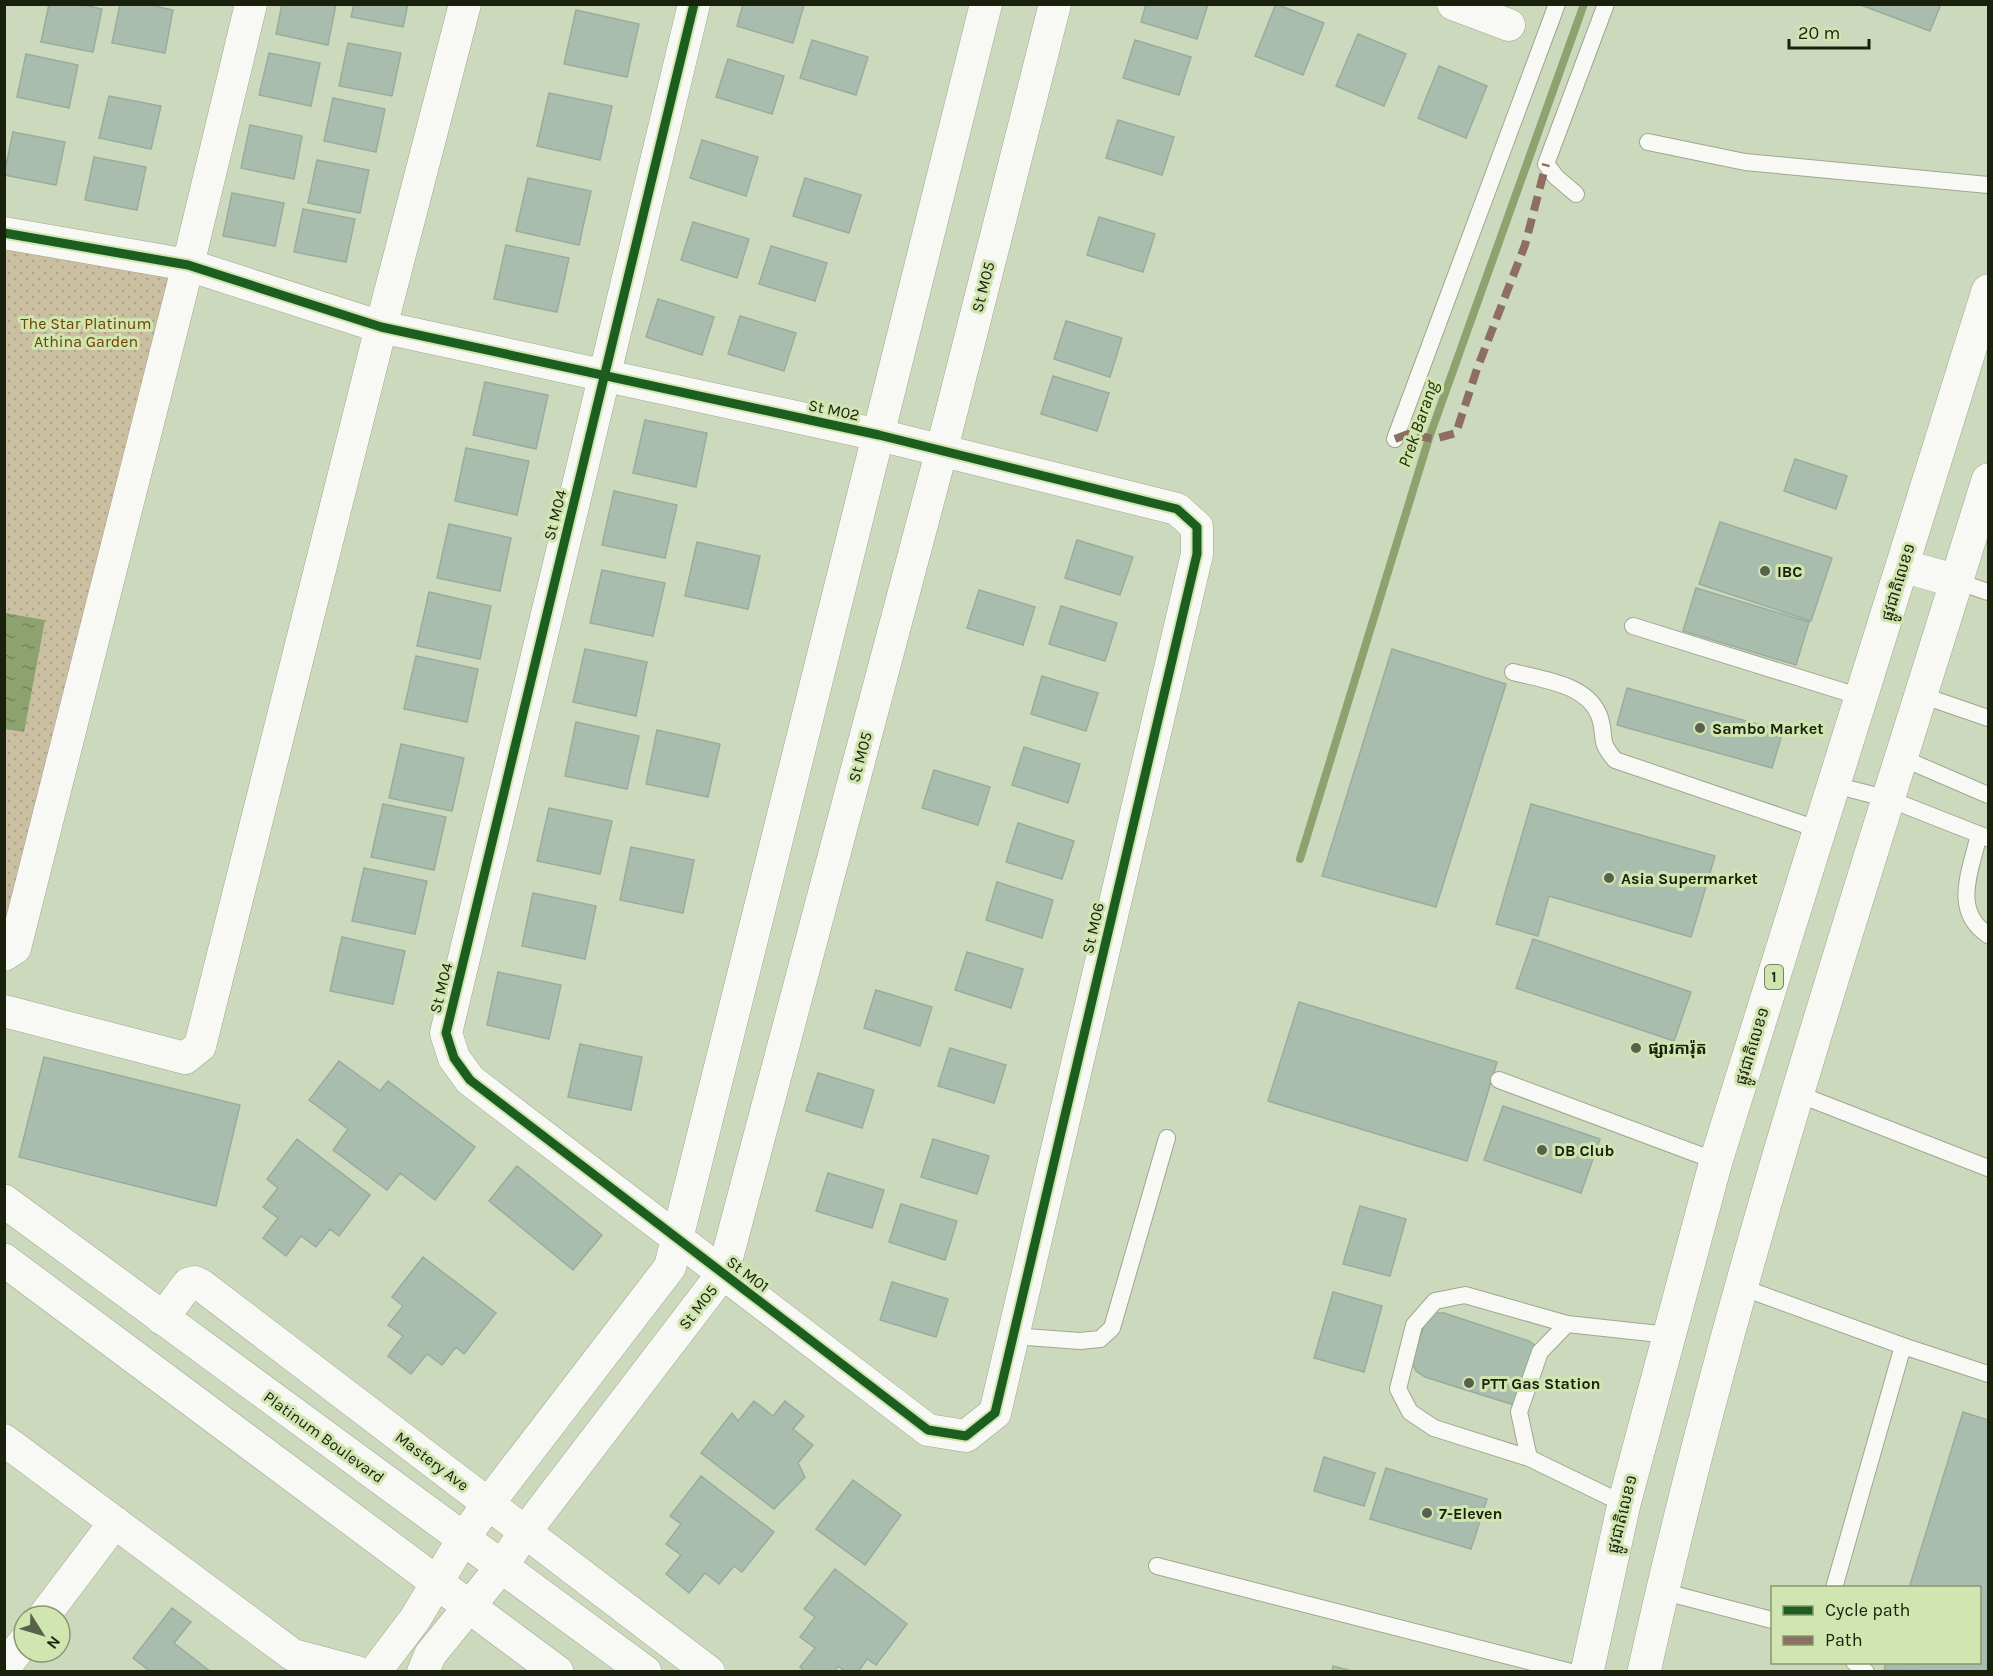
<svg xmlns="http://www.w3.org/2000/svg" width="1993" height="1676" font-family="Karla,'Noto Sans Khmer',sans-serif">
<style>
.garden{fill:url(#garden-dots)}
.water{fill:url(#water-ripples)}
.lines{fill:none;stroke-linecap:round;stroke-linejoin:round}
.stream{stroke:#8ea270;stroke-width:8}
.building{fill:#a9bdae;stroke:#99ac9d;stroke-width:1.5}
.lane-casing{stroke:#9ea791;stroke-width:18}
.street-casing{stroke:#9ea791;stroke-width:33}
.secondary-casing{stroke:#9ea791;stroke-width:34}
.highway-casing{stroke:#9ea791;stroke-width:34}
.lane{stroke:#f8f9f5;stroke-width:16}
.street{stroke:#f8f9f5;stroke-width:32}
.secondary{stroke:#f8f9f5;stroke-width:33}
.highway{stroke:#f8f9f5;stroke-width:33}
.quiet{stroke:#8d6e63;stroke-width:8;stroke-dasharray:15 8;stroke-linecap:butt}
.cycleway-casing{stroke:#d0e5b0;stroke-width:13}
.cycleway{stroke:#1b5e20;stroke-width:9}
.poi-dot{fill:#58614a;stroke:#d0e5b0;stroke-width:2}
.labels{text-anchor:middle;dominant-baseline:central;stroke-width:6;stroke-linejoin:round;paint-order:stroke}
.shield{fill:#d0e5b0;stroke:#505b3d;stroke-width:1.5}
.shield-label{font-size:15px;font-weight:bold;fill:#19200c}
.street-label{font-size:16px;fill:#19200c;stroke:#d0e5b0}
.park-label{font-size:16px;fill:#714303;stroke:#d0e5b0}
.poi-label{font-size:16px;font-weight:bold;fill:#19200c;stroke:#d0e5b0;text-anchor:start}
.water-label{font-size:18px;font-style:italic;fill:#213002;stroke:#d0e5b0}
</style>
<defs>
<pattern id="garden-dots" width="8" height="8" patternUnits="userSpaceOnUse" patternTransform="scale(1.5)"><rect width="8" height="8" fill="#cabfa0"/><path d="M2 2h.1M6 6h.1" fill="none" stroke="#ada489" stroke-width="1.8" stroke-linecap="round"/></pattern>
<pattern id="water-ripples" width="26" height="14" patternUnits="userSpaceOnUse" patternTransform="scale(1.5)"><rect width="26" height="14" fill="#8ea270"/><path d="M2 4q2-2 4 0t4 0M15 11q2-2 4 0t4 0" fill="none" stroke="#73845a"/></pattern>
</defs>
<rect width="100%" height="100%" fill="#cdd9bc"/>
<path class="garden" d="M4,233L188,265L4,946Z"/>
<path class="water" d="M4,613L45,620L24,732L5,729Z"/>
<g class="lines">
<path class="stream" d="M1300,859L1429,438L1584,4"/>
</g>
<path class="building" d="M49,4H79L102,9L93,52L41,42Z
M120,4H145L173,10L165,53L112,43Z
M282,4H336L328,45L276,34Z
M354,4H408L403,27L351,17Z
M743,4L804,5L793,43L737,26Z
M1146,4H1208L1197,39L1141,22Z
M1276,4L1324,23L1303,75L1255,56Z
M1858,4H1941L1930,31Z
M576,10L639,24L627,77L564,64Z
M1358,34L1406,54L1384,106L1336,86Z
M812,40L868,57L856,95L800,78Z
M1135,40L1191,57L1179,95L1123,78Z
M348,43L401,53L392,96L339,86Z
M269,53L320,63L311,106L259,95Z
M26,54L78,65L69,108L17,97Z
M728,59L784,76L772,114L716,97Z
M1439,66L1487,86L1466,138L1418,118Z
M549,93L612,106L600,160L537,146Z
M109,96L161,106L151,149L99,138Z
M333,98L385,109L376,152L324,141Z
M1118,120L1174,137L1162,175L1106,158Z
M250,125L302,136L294,179L241,168Z
M13,132L65,142L56,185L4,175Z
M702,140L758,157L746,196L690,178Z
M94,157L146,167L137,210L85,200Z
M317,160L369,170L360,213L308,203Z
M528,178L591,191L579,245L516,231Z
M805,178L861,195L849,233L793,216Z
M232,193L284,203L275,246L223,236Z
M303,209L355,219L346,262L294,252Z
M1099,217L1155,234L1143,272L1087,255Z
M693,222L749,239L737,278L681,260Z
M506,245L569,258L557,312L494,299Z
M771,246L827,263L815,301L759,284Z
M658,299L714,317L702,355L646,337Z
M740,316L796,333L784,371L728,354Z
M1066,321L1122,338L1110,377L1054,359Z
M1053,376L1109,393L1097,431L1041,414Z
M485,382L548,395L536,449L473,435Z
M645,420L707,433L696,487L633,473Z
M466,448L529,461L517,515L455,501Z
M1795,459L1847,476L1836,509L1784,491Z
M614,491L677,505L665,558L602,545Z
M1720,522L1832,558L1811,621L1699,584Z
M449,524L511,538L500,591L437,578Z
M1077,540L1133,557L1120,595L1065,578Z
M697,542L760,556L748,609L685,596Z
M602,570L665,583L653,636L590,623Z
M1696,588L1809,622L1796,665L1683,631Z
M979,590L1035,607L1023,645L967,628Z
M429,592L491,606L480,659L417,646Z
M1061,606L1117,623L1105,661L1049,644Z
M585,649L647,662L636,716L573,702Z
M1392,649L1506,684L1436,907L1322,876Z
M416,656L478,669L467,722L404,709Z
M1042,676L1098,693L1086,731L1031,714Z
M1627,688L1783,731L1772,768L1617,725Z
M576,722L639,736L627,789L565,776Z
M657,730L720,744L708,797L646,784Z
M401,744L464,758L452,811L389,798Z
M1024,747L1080,764L1068,803L1012,785Z
M934,770L990,787L978,825L922,808Z
M383,804L446,817L434,870L371,857Z
M1531,804L1715,856L1691,937L1549,896L1538,936L1496,924Z
M549,808L612,821L600,874L537,861Z
M1018,823L1074,841L1062,879L1006,862Z
M631,847L694,860L683,913L620,900Z
M364,868L427,881L415,934L352,921Z
M997,882L1053,900L1042,938L986,920Z
M533,893L596,906L585,959L522,946Z
M342,937L405,951L393,1004L330,991Z
M1533,939L1691,992L1674,1041L1516,988Z
M967,952L1023,969L1011,1008L955,990Z
M498,972L561,985L549,1039L487,1025Z
M876,990L932,1007L920,1046L864,1028Z
M1299,1002L1497,1062L1467,1161L1268,1101Z
M580,1044L642,1057L631,1110L568,1097Z
M950,1048L1006,1065L994,1103L938,1086Z
M44,1057L240,1105L216,1206L19,1157Z
M339,1061L380,1091L388,1081L475,1147L435,1200L400,1173L387,1190L333,1150L348,1129L309,1100Z
M818,1073L874,1090L862,1128L806,1111Z
M1503,1106L1600,1139L1581,1193L1484,1160Z
M297,1139L370,1195L339,1236L330,1229L316,1247L301,1236L286,1256L263,1238L278,1218L263,1207L278,1188L267,1179Z
M933,1139L989,1156L977,1194L921,1177Z
M517,1166L602,1235L573,1270L489,1201Z
M828,1173L884,1190L872,1228L816,1211Z
M901,1204L957,1221L945,1260L889,1242Z
M1360,1206L1406,1219L1390,1276L1343,1264Z
M423,1257L496,1313L464,1354L456,1347L442,1365L427,1354L411,1374L388,1356L403,1336L388,1325L403,1306L392,1297Z
M892,1282L948,1299L936,1337L880,1320Z
M1333,1292L1382,1306L1364,1372L1314,1358Z
M1435,1313H1444L1529,1341L1537,1347L1514,1405L1425,1377L1416,1371L1412,1363L1426,1319Z
M754,1401L773,1416L785,1401L804,1416L793,1429L813,1445L798,1463L805,1477L774,1509L701,1453L732,1413L738,1421Z
M1963,1412L1988,1420V1672L1884,1670L1886,1662H1980V1588H1909Z
M1324,1457L1375,1473L1364,1506L1314,1491Z
M1386,1468L1487,1499L1471,1549L1370,1519Z
M701,1476L774,1532L742,1572L734,1566L719,1584L705,1573L689,1593L666,1574L681,1555L666,1544L681,1524L670,1516Z
M853,1480L901,1515L865,1565L816,1529Z
M835,1569L907,1624L876,1665L867,1659L858,1672H846L838,1666L834,1672H805L800,1667L815,1648L800,1637L815,1617L804,1609Z
M172,1608L191,1622L174,1643L211,1672H151L133,1658Z
M1333,1666L1355,1672H1332Z"/>
<g class="lines">
<g class="lane-casing">
<path id="lane" d="M1648,142L1745,162L1988,185
M1576,194L1556,177L1546,164L1606,4
M1395,439L1557,4
M1956,581L1988,592
M1633,626L1861,697
M1513,672C1543,680 1589,684 1600,718C1607,741 1597,738 1615,760L1820,830
M1921,695L1988,718
M1902,758L1988,795
M1834,785L1889,799L1988,838
M1979,834C1971,871 1951,910 1988,935
M1499,1080L1716,1161
M1798,1094L1988,1168
M1741,1287L1903,1346
M1013,1336L1080,1341L1100,1339L1112,1328L1167,1138
M1529,1458L1519,1412L1540,1352L1567,1324
M1624,1504L1529,1458L1434,1428L1410,1412L1398,1389L1414,1325L1435,1301L1465,1295L1567,1324L1669,1335
M1157,1566L1571,1672
M1834,1588L1903,1346L1988,1374
M1661,1591L1772,1620
M1854,1662L1866,1672"/>
</g>
<g class="street-casing">
<path id="street" d="M1453,4L1509,25
M4,233L188,265L381,327L879,435L1177,509L1197,527V554L995,1413L966,1436L928,1430L470,1080L454,1058L446,1033L694,4
M4,955L15,948L188,265L251,4
M4,1011L185,1058L200,1046L381,327L465,4
M162,1319L188,1284L195,1282L201,1285L709,1672
M4,1440L293,1655L357,1672
M44,1616L115,1522
M4,1668L24,1642
M378,1668L415,1619L463,1539L488,1504L670,1267L986,4
M423,1672L430,1655L502,1566L525,1532L723,1273L942,449L1055,4"/>
</g>
<g class="secondary-casing">
<path id="secondary" d="M4,1201L645,1672
M4,1260L557,1672"/>
</g>
<g class="highway-casing">
<path id="highway" d="M1903,566L1956,581
M1587,1672L1624,1504L1716,1161L1988,291
M1644,1672C1733,1268 1866,875 1988,480"/>
</g>
<use href="#lane" class="lane"/>
<use href="#street" class="street"/>
<use href="#secondary" class="secondary"/>
<use href="#highway" class="highway"/>
<path class="quiet" d="M1395,439L1408,434L1434,439L1456,433L1477,369L1525,245L1546,164"/>
<g class="cycleway-casing">
<path id="cycleway" d="M4,233L188,265L381,327L879,435L1177,509L1197,527V554L995,1413L966,1436L928,1430L470,1080L454,1058L446,1033L694,4"/>
</g>
<use href="#cycleway" class="cycleway"/>
</g>
<g class="poi-dot">
<circle cx="1765" cy="571" r="6"/>
<circle cx="1700" cy="728" r="6"/>
<circle cx="1609" cy="878" r="6"/>
<circle cx="1636" cy="1048" r="6"/>
<circle cx="1542" cy="1150" r="6"/>
<circle cx="1469" cy="1383" r="6"/>
<circle cx="1427" cy="1513" r="6"/>
</g>
<g class="labels">
<rect class="shield" x="1765" y="965" width="18" height="24" rx="4.5"/>
<g class="shield-label">
<text x="1774" y="977">1</text>
</g>
<g class="street-label">
<text transform="translate(983 287) rotate(-76)">St M05</text>
<text transform="translate(834 410) rotate(12)">St M02</text>
<text transform="translate(555 515) rotate(-76)">St M04</text>
<text transform="translate(1898 582) rotate(-73)">ផ្លូវជាតិលេខ១</text>
<text transform="translate(860 757) rotate(-75)">St M05</text>
<text transform="translate(1093 928) rotate(-77)">St M06</text>
<text transform="translate(441 988) rotate(-76)">St M04</text>
<text transform="translate(1752 1046) rotate(-73)">ផ្លូវជាតិលេខ១</text>
<text transform="translate(748 1274) rotate(37)">St M01</text>
<text transform="translate(698 1307) rotate(-52)">St M05</text>
<text transform="translate(324 1437) rotate(36)">Platinum Boulevard</text>
<text transform="translate(432 1461) rotate(37)">Mastery Ave</text>
<text transform="translate(1622 1514) rotate(-76)">ផ្លូវជាតិលេខ១</text>
</g>
<g class="park-label">
<text x="86" y="323">The Star Platinum<tspan x="86" dy="18">Athina Garden</tspan></text>
</g>
<g class="poi-label">
<text x="1777" y="571">IBC</text>
<text x="1712" y="728">Sambo Market</text>
<text x="1621" y="878">Asia Supermarket</text>
<text x="1648" y="1048">ផ្សារការ៉ុត</text>
<text x="1554" y="1150">DB Club</text>
<text x="1481" y="1383">PTT Gas Station</text>
<text x="1439" y="1513">7-Eleven</text>
</g>
<g class="water-label">
<text transform="translate(1418 424) rotate(-71)">Prek Barang</text>
</g>
</g>
<rect width="1993" height="1676" fill="none" stroke="#19200c" stroke-width="12"/>
<rect x="1771" y="1586" width="210" height="78" fill="#d0e5b0" stroke="#87966e" stroke-width="1.5"/>
<rect x="1783" y="1606" width="30" height="9" fill="#1b5e20" stroke="#87966e" stroke-width="1.5"/>
<text x="1825" y="1616" font-size="18" fill="#19200c">Cycle path</text>
<rect x="1783" y="1636" width="30" height="9" fill="#8d6e63" stroke="#87966e" stroke-width="1.5"/>
<text x="1825" y="1646" font-size="18" fill="#19200c">Path</text>
<g transform="translate(42 1634) rotate(127)"><circle r="28" fill="#d0e5b0" stroke="#87966e" stroke-width="1.5"/>
<path d="M0-4.5L10 22L0 15L-10 22Z" fill="#58614a"/>
<text y="-9" font-size="16" font-weight="bold" text-anchor="middle" fill="#19200c">N</text>
</g>
<path d="M1789 39v9h80v-9" fill="none" stroke="#19200c" stroke-width="3"/>
<text x="1798" y="39" font-size="18" fill="#19200c" stroke="#d0e5b0" stroke-width="4.5" paint-order="stroke">20 m</text>
</svg>
